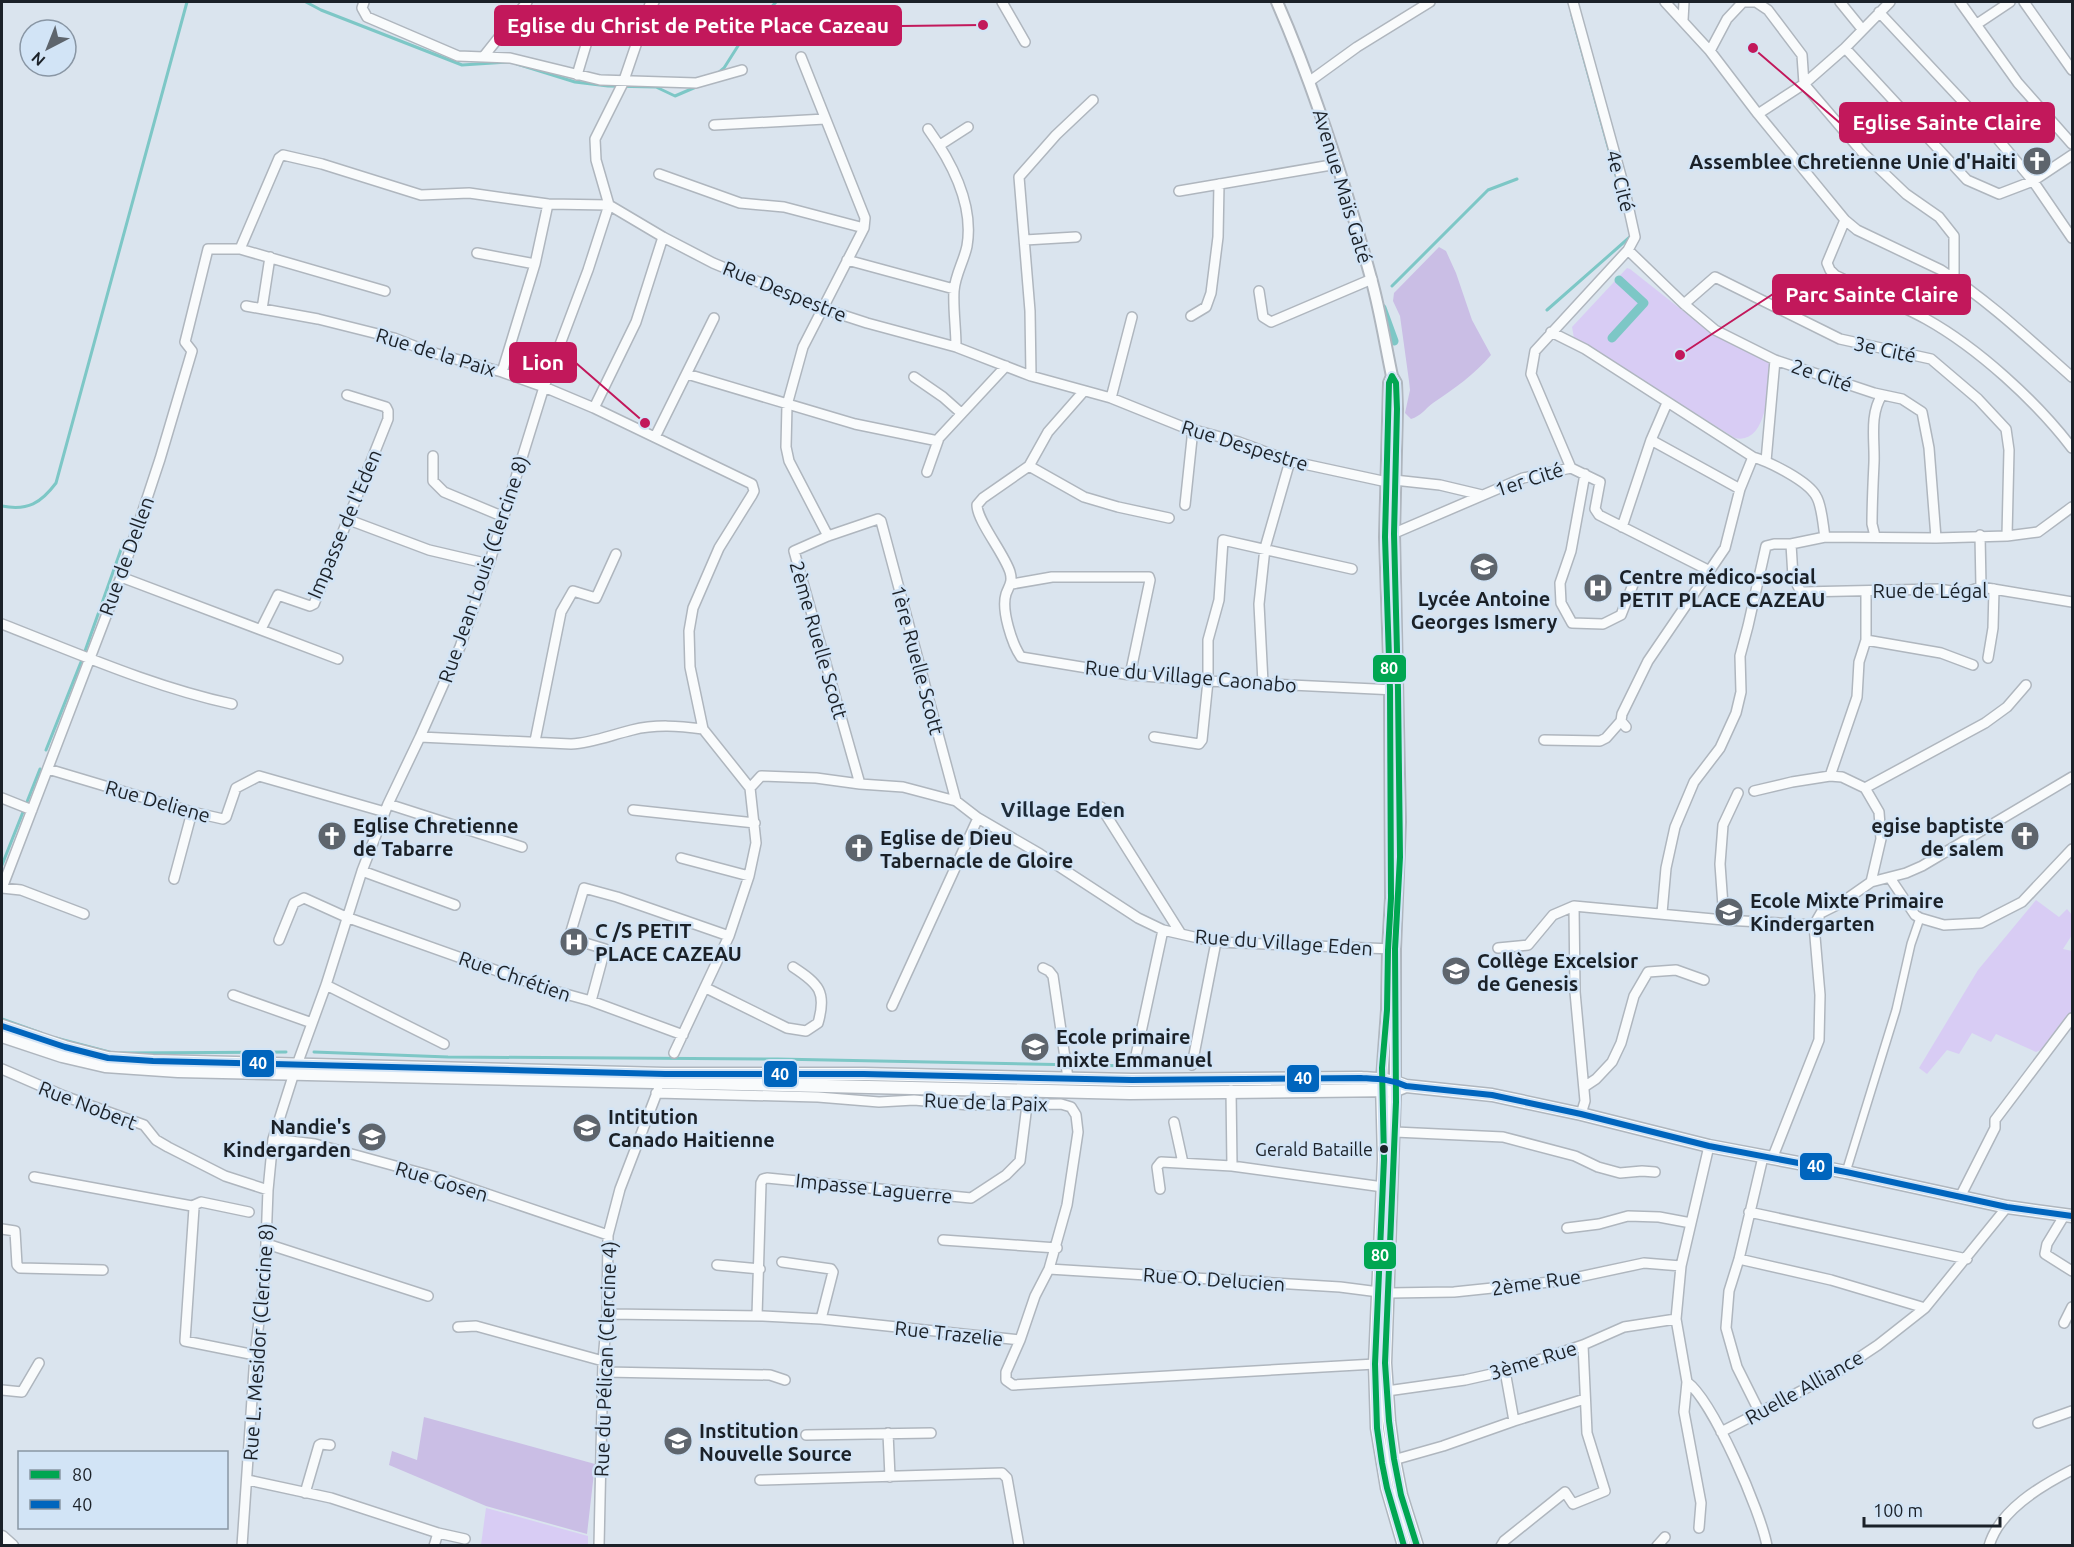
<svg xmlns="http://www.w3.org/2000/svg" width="2074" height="1547" font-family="Ubuntu,sans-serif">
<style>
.green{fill:#d8ccf4}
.forest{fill:#cabee5}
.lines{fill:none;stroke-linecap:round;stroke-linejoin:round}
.stream{stroke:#7dc7c6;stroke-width:3}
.canal{stroke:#7dc7c6;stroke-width:9}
.pedestrian-casing{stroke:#afb6be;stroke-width:10}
.minor-casing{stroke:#afb6be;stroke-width:12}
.tertiary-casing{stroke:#afb6be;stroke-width:14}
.secondary-casing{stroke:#afb6be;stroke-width:15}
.pedestrian{stroke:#f9fbfc;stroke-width:7}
.minor{stroke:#f9fbfc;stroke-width:9}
.tertiary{stroke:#f9fbfc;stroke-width:10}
.secondary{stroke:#f9fbfc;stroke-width:12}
.bus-1-casing{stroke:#d2e4f6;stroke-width:10}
.bus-2-casing{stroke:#d2e4f6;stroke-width:10}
.bus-1{stroke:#00a651;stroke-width:6}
.bus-2{stroke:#0065bd;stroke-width:6}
.bus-dot{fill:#1b2128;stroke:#d2e4f6;stroke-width:2}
.labels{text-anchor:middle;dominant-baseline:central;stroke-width:5;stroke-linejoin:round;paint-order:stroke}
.bus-label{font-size:18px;fill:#1b2128;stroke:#d2e4f6;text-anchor:end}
.poi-label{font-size:20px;font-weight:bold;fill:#1b2128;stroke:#d2e4f6;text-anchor:start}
.street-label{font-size:20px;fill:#1b2128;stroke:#d2e4f6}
.neighbourhood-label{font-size:21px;font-weight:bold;fill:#1d2b38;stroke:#d2e4f6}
.leader{fill:none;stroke:#c2185b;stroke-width:2}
.callout-dot{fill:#c2185b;stroke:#d2e4f6;stroke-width:2}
.callout{fill:#c2185b;stroke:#c2185b;stroke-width:2}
.callout-label{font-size:21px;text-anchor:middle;font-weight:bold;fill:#fff}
.line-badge{stroke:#d2e4f6;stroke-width:2}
.badge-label{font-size:16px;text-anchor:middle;font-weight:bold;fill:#fff}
</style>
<rect width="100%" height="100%" fill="#dae4ee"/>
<path class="green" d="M1627,268L1630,269L1711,333L1769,361C1770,382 1768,446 1735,438L1574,338L1572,327Z
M2036,900L2059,917L2067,909L2072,915V935L2063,949L2072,951V1011L2043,1049L2036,1052L1996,1034L1991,1042L1972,1033L1959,1054L1947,1050L1927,1074L1919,1068L1978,970Z
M486,1508L588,1536V1545H481Z"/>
<path class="forest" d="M1439,247L1446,251L1456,273L1472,320L1491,355C1474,375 1455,388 1433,403C1425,409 1421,416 1411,419L1405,413L1410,390L1409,381L1400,316L1393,301L1394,293Z
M424,1417L595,1464L587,1534L486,1506L389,1465L392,1451L417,1460Z"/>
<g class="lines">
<path class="stream" d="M306,2L321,10L462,65L508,62
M1572,15L1623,201
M517,64L575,82L608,86L656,87L675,96L696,87
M717,74L724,68L743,38L776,2
M1392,286L1488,190L1517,179
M1547,310L1631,236
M2,506C28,511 41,503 56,483L187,2
M85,651L124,541
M46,750L81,662
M2,865L40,769
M2,1019L41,1033
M56,1038L113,1053
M314,1052L448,1057L777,1059L1132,1066
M120,1053L286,1052"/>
<path class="canal" d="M1382,308L1394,341
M1612,338L1644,303L1619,280"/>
<g class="pedestrian-casing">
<path id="pedestrian" d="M1846,1172L1896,1010L1911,944L1920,918"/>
</g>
<g class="minor-casing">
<path id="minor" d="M364,2L362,8L367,17L458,56L510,58L600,80L696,83L742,70
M1002,2L1025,42
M1665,2L1710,51L1758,114L1845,220L1857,230L1941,270C1989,301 2030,340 2072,377
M1840,2L1862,29
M1960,2L2018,83L2072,144
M2024,2L2072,70
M1879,12L1996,137L2033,181L2072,238
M1683,20L1684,2
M1977,24L2010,2
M1845,48L1967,180L1999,194L2033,181L2072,155
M1710,51L1727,19L1743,2H1756L1768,10L1802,55L1804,84L1863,153L1906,194L1939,217L1954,236V279
M484,56L527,2
M801,57L865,218L864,228L803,347L787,405L786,447L789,461L828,536
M577,75L589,35
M1310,81L1357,47L1430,2
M1758,114L1804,84L1845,48L1890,2
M714,125L825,119
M928,129C951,161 974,205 967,246C964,261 955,275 954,291C953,309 956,328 956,347
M940,145L968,127
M659,174L740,203L784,207L864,228
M1179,191L1337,164
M1845,220L1827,263L1830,270L1835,275C1865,290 1896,303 1926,319C1978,348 2036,401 2072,448
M1025,240L1076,237
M240,249L279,158L283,155L322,164L421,195L469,193L548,204L609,205L663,237L713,263L821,308L867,323L956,347L1031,376L1111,398L1183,427L1239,442L1290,461L1387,482L1394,480L1440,485L1482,495
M1628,250L1684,304L1715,330L1775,360L1874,393L1902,399L1922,412L1929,448L1936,538
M477,253L535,264
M847,260L954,289
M1259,291L1263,317L1271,322L1372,279
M1684,304L1715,277L1840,339L1931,359L1978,399L2006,429L2009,450L2007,536
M246,306L318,319L394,338L427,351L502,372L544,387L594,408L752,484L754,491L752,495L719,548L693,608L689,631L690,667L703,729L750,788L756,843L749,876L729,936L674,1053
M262,309L270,257
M1191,316L1206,307L1211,293L1218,237L1219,184
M1551,332L1585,349L1753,457C1770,462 1808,481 1816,496C1822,505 1823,526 1825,537
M502,372L535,264L548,204
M687,374L855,424L938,441
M1031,376L1030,311L1019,177L1056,135L1093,100
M914,377L943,397L961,413
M1084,391L1048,432L1029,466L983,498L977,505C977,521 1004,553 1010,572C1013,582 1009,586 1006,594C1001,610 1012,644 1021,657L1130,675L1208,681L1396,690
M1111,398L1132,317
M594,408L636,322L663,237
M655,437L714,318
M1651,440L1740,489
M433,456V481L444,492L504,517
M1766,461L1775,360
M1029,466L1084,497L1118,507L1169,518
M1571,468L1600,482L1595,509L1599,515L1710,571
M927,472L939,438L1006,366
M1585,474L1571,551L1560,583L1561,603L1572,623L1603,624L1621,615L1634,582
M1185,505L1193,429
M349,520L429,550L489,564
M1622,527L1651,440L1667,403
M1390,535L1523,478L1571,468L1531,374L1535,351L1628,250L1635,237L1624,187L1573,2
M1980,535L1981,587
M1875,536L1872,524C1872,504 1873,484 1874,463C1875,441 1869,415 1882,395
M1791,544L1793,577L1801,592L1939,589L1963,593L1981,587L2072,602
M121,577L338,659
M1012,584L1052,577H1149L1150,580L1130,675
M2,624C77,653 153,687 232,704
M261,629L278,595L310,606L314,604L388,419V411L386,407L347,395
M1866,640L1941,653L1973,665
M1988,658L1993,628L1994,589
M1263,683L1259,604L1265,548L1290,461
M1626,727L1621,721L1622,714L1648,661L1725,548L1740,489L1753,457
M420,737L571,744C592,743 611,735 632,730C656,724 679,726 703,729
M1154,737L1199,744L1202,740L1208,681V640L1219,600L1223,540L1352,569
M1544,740L1600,741L1606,738L1621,721
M535,741L561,612L573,591L596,598L616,554
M48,769L192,812L223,819L226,817L236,788L259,776L385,812
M860,784L794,551L828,536L878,519L881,521L956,801
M750,788L761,776L816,778L860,784L903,787L956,801L978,818L1040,854L1138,918L1163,930L1216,942L1393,949
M1865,788L1985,723L2007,707L2026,685
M1754,791L1792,782L1830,776
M2,798L32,810
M388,804L522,847
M1101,807L1181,934
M633,810L755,823
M681,858L749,876
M362,871L455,905
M1890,878L1915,915L1920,918L1944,925L1981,923L2022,902L2072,849
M174,879L192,812
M1871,882L1906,873L1922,866L2072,777
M2,888L121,577L160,459L192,351L185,342L208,249H240L385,291
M2,888L21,890L84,914
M1574,906L1575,992L1585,1101L1581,1114
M1662,913L1666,868L1675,827L1694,782L1720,748L1736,713L1741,692L1740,656L1748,626L1766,546L1774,544H1791L1825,537L1936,538L2007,536L2038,532L2072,507
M1724,920L1720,864L1723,825L1738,793
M1814,925L1821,913L1841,903L1871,882L1881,839L1879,812L1865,788L1842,777L1830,776L1857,697L1859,662L1866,640V591
M279,940L294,903L304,898L346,917L551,990L591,1001L683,1035
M1498,948L1528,945L1553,915L1574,906L1724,920L1814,925
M1043,968L1049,971L1053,976L1068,1078
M326,985L444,1044
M706,988L787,1028L806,1031L818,1023C827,992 819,984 793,967
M233,995L312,1023
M591,1001L605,949L569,938L584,888L617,897L729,936
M892,1006L978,818
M1135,1060L1163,930
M1192,1065L1216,942
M2,1069L64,1096L144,1125L156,1140L168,1147L225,1176L268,1190
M1584,1087L1596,1079L1612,1062L1621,1043L1634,996L1648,972L1676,970L1704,980
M1231,1090L1232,1166L1383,1187
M656,1093L818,1097L879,1102L914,1100L969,1105L1061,1104L1071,1107L1076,1115L1078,1132L1067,1205L1049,1269L1035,1296L1020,1340
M1174,1122L1183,1163
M1395,1132L1503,1137L1575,1156L1598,1167L1620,1173L1642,1171L1655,1172
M273,1139L315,1144L443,1179L608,1235
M1709,1146L1681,1266L1676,1319L1687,1382C1713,1401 1761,1512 1767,1546
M1772,1159L1819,1040L1820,995L1814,925
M34,1177L192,1206L201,1202L249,1212
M1160,1189L1157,1167L1161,1162L1232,1166
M1960,1197L1995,1128V1120L2072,1018
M192,1206L194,1208L185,1341L255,1355
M1749,1212L1967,1259
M2064,1216L2047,1244L2045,1254L2072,1271
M1567,1228L1599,1224L1628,1216L1659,1217L1691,1223
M2,1229L15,1231L17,1265L20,1268L103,1270
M943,1240L1057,1248
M267,1244L428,1296
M1739,1259L1831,1280L1925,1308
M782,1262L831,1269L833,1272L821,1319
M717,1265L760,1269
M1049,1269L1340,1287L1379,1292
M1389,1293L1454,1292L1560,1281L1644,1263L1681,1266
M607,1314L763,1316L821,1319L1020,1340L1006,1372V1380L1013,1385L1375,1364
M757,1316L761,1183L763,1179L767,1178L971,1198L1006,1175L1020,1161L1027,1105
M2064,1323L2072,1307
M458,1327L476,1326L603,1361
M1505,1371L1514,1421
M604,1372L770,1375L785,1380
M1687,1382L1684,1412L1701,1503L1699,1528
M2,1390L22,1392L39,1363
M1387,1391L1465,1380L1505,1371L1583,1345L1624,1327L1676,1319
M1759,1411L1737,1367L1726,1328L1729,1291L1739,1259L1763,1157
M2038,1423L2072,1411
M1721,1432L1836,1373L1878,1345L1925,1308L2007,1207
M888,1433L890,1477
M806,1435L931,1433
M1390,1461L1443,1446L1514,1421L1585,1399
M248,1480L331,1498L438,1533L465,1539
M760,1480L1002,1473L1007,1478L1019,1546
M305,1493L319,1445L321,1444L330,1445
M242,1546L255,1355L265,1270L268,1190L273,1139L294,1073L326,985L362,871L388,804L420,737L460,647L489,564L544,387L588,270L609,205L596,160L595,139L623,83L650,4L654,2
M434,1546L438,1533
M599,1546L603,1361L607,1314L608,1235L620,1189L658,1090
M1501,1546L1504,1541L1565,1492L1573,1504L1605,1491L1587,1433L1583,1345
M1657,1546L1665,1537
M1989,1546C1999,1510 2042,1485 2072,1470"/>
</g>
<g class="tertiary-casing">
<path id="tertiary" d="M1277,2C1316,91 1345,184 1371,278C1380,310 1385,343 1392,376
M1382,1079L1387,1010L1388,950L1391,898L1390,689L1385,537L1389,383L1392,376L1396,383L1397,409L1394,534L1400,822L1395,949V1081"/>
</g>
<g class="secondary-casing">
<path id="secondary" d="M2,1026L65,1047L108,1058L153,1061L665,1074H864L1132,1080L1361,1078C1377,1079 1391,1079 1406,1086L1492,1095L1581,1114L1709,1146L1846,1172L2007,1207L2072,1216
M2,1036L62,1056L105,1066L178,1071L1130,1093L1396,1090L1406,1086
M1382,1082L1384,1159L1375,1364L1377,1428L1387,1488L1404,1546
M1395,1082L1385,1363L1389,1421L1394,1459L1401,1495L1417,1546
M2,1537L12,1546"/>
</g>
<use href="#pedestrian" class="pedestrian"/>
<use href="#minor" class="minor"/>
<use href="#tertiary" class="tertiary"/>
<use href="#secondary" class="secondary"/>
<g class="bus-1-casing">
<path id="bus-1" d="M1404,1546L1387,1488L1382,1463L1377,1428L1375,1364L1384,1159L1382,1068L1387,1010L1388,950L1391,898L1390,689L1385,537L1389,383L1392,376L1396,383L1397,409L1394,534L1398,690L1400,857L1395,949L1396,1102L1385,1363L1389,1421L1394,1459L1401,1495L1417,1546"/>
</g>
<g class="bus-2-casing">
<path id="bus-2" d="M2,1026L65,1047L108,1058L153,1061L665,1074H864L1132,1080L1361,1078C1377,1079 1391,1079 1406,1086L1492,1095L1581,1114L1709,1146L1846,1172L2007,1207L2072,1216"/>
</g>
<use href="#bus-1" class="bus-1"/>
<use href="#bus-2" class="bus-2"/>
</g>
<defs>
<g id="church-disc" transform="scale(1.5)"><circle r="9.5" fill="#5e656d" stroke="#d2e4f6"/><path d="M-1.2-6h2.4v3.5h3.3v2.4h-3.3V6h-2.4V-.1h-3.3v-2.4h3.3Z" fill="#fff"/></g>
<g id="school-disc" transform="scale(1.5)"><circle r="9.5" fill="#5e656d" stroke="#d2e4f6"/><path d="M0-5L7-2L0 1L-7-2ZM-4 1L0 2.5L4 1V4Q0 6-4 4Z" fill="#fff"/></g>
<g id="hospital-disc" transform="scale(1.5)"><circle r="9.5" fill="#5e656d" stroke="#d2e4f6"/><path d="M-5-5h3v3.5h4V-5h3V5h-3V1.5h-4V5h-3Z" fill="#fff"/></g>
</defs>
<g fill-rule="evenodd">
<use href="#church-disc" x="2037" y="161"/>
<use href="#school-disc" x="1484" y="567"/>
<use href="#hospital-disc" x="1598" y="588"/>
<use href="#church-disc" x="332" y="836"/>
<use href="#church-disc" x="2025" y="836"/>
<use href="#church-disc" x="859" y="848"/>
<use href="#school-disc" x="1729" y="912"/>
<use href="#hospital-disc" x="574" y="942"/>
<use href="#school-disc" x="1456" y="971"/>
<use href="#school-disc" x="1035" y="1047"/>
<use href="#school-disc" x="587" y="1128"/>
<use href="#school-disc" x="372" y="1137"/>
<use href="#school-disc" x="678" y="1441"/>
</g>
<circle class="bus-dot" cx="1384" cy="1149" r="5"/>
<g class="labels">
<g class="bus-label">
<text x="1373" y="1149">Gerald Bataille</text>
</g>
<g class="poi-label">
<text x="2016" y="161" text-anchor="end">Assemblee Chretienne Unie d'Haiti</text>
<text x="1619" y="576">Centre médico-social<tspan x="1619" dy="23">PETIT PLACE CAZEAU</tspan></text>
<text x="1484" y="598" text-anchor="middle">Lycée Antoine<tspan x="1484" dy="23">Georges Ismery</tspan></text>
<text x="353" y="825">Eglise Chretienne<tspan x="353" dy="23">de Tabarre</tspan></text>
<text x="2004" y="825" text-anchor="end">egise baptiste<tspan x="2004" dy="23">de salem</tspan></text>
<text x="880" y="837">Eglise de Dieu<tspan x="880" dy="23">Tabernacle de Gloire</tspan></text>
<text x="1750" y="900">Ecole Mixte Primaire<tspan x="1750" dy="23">Kindergarten</tspan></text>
<text x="595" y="930">C /S PETIT<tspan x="595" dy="23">PLACE CAZEAU</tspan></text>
<text x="1477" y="960">Collège Excelsior<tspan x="1477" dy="23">de Genesis</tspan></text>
<text x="1056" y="1036">Ecole primaire<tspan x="1056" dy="23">mixte Emmanuel</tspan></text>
<text x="608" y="1116">Intitution<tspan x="608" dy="23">Canado Haitienne</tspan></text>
<text x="351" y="1126" text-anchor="end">Nandie's<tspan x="351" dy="23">Kindergarden</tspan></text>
<text x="699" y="1430">Institution<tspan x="699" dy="23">Nouvelle Source</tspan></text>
</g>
<g class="street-label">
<text transform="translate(1621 181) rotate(76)">4e Cité</text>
<text transform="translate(1343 186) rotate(73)">Avenue Maïs Gaté</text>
<text transform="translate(785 291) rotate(22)">Rue Despestre</text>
<text transform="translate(1885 349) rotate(12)">3e Cité</text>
<text transform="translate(436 352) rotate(17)">Rue de la Paix</text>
<text transform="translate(1822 375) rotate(19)">2e Cité</text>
<text transform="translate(1245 445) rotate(17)">Rue Despestre</text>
<text transform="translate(1529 479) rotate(-18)">1er Cité</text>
<text transform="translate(344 524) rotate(-67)">Impasse de l'Eden</text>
<text transform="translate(126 556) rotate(-70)">Rue de Dellen</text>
<text transform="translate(483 569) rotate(-71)">Rue Jean Louis (Clercine 8)</text>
<text x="1930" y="590">Rue de Légal</text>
<text transform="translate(819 640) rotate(74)">2ème Ruelle Scott</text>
<text transform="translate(918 660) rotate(75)">1ère Ruelle Scott</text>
<text transform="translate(1191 676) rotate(5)">Rue du Village Caonabo</text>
<text transform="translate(158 801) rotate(16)">Rue Deliene</text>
<text transform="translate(1284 942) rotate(4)">Rue du Village Eden</text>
<text transform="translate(515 976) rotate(19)">Rue Chrétien</text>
<text transform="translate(986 1102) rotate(2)">Rue de la Paix</text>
<text transform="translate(88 1105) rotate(21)">Rue Nobert</text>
<text transform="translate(442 1181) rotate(17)">Rue Gosen</text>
<text transform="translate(874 1188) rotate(6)">Impasse Laguerre</text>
<text transform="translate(1214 1279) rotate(4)">Rue O. Delucien</text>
<text transform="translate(1536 1282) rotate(-8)">2ème Rue</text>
<text transform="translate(949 1333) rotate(6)">Rue Trazelie</text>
<text transform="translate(258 1342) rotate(-86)">Rue L. Mesidor (Clercine 8)</text>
<text transform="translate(605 1359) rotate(-88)">Rue du Pélican (Clercine 4)</text>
<text transform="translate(1533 1360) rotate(-17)">3ème Rue</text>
<text transform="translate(1804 1387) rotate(-29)">Ruelle Alliance</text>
</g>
<g class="neighbourhood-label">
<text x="1063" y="809">Village Eden</text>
</g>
</g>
<path class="leader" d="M983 25L901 26M1753 48L1840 123M1680 355L1773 294M645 423L576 363"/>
<g class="callout-dot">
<circle cx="983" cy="25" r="6"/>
<circle cx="1753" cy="48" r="6"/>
<circle cx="1680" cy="355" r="6"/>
<circle cx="645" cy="423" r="6"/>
</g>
<g class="callout">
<rect x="495" y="6" width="406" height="39" rx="6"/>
<rect x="1840" y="103" width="214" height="39" rx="6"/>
<rect x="1773" y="275" width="197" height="39" rx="6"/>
<rect x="510" y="343" width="66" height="39" rx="6"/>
</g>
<g class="callout-label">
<text x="698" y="33">Eglise du Christ de Petite Place Cazeau</text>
<text x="1947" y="130">Eglise Sainte Claire</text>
<text x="1872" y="302">Parc Sainte Claire</text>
<text x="543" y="370">Lion</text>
</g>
<g class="line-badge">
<rect x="1372" y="654" width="35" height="29" rx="6" fill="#00a651"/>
<rect x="241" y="1049" width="34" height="29" rx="6" fill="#0065bd"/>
<rect x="763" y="1060" width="35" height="28" rx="6" fill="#0065bd"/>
<rect x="1286" y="1064" width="34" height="29" rx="6" fill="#0065bd"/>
<rect x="1799" y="1152" width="34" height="29" rx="6" fill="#0065bd"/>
<rect x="1363" y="1241" width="34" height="29" rx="6" fill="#00a651"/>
</g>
<g class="badge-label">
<text x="1389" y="674">80</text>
<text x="258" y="1069">40</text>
<text x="780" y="1080">40</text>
<text x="1303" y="1084">40</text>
<text x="1816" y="1172">40</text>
<text x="1380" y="1261">80</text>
</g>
<rect width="2074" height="1547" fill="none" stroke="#1b2128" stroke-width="6"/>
<rect x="18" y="1451" width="210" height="78" fill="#d2e4f6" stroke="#8996a4" stroke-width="1.5"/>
<rect x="30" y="1470" width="30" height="9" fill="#00a651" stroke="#8996a4" stroke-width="1.5"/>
<text x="72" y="1481" font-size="18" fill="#1b2128">80</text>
<rect x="30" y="1500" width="30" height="9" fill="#0065bd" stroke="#8996a4" stroke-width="1.5"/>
<text x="72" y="1511" font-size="18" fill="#1b2128">40</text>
<g transform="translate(48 48) rotate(222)"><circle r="28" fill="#d2e4f6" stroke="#8996a4" stroke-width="1.5"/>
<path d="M0-4.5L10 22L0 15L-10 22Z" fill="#5e656d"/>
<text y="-9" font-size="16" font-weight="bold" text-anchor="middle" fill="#1b2128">N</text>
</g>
<path d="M1864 1517v9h136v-9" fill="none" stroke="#1b2128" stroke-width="3"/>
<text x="1873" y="1517" font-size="18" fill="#1b2128" stroke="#d2e4f6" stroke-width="4.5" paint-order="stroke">100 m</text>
</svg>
